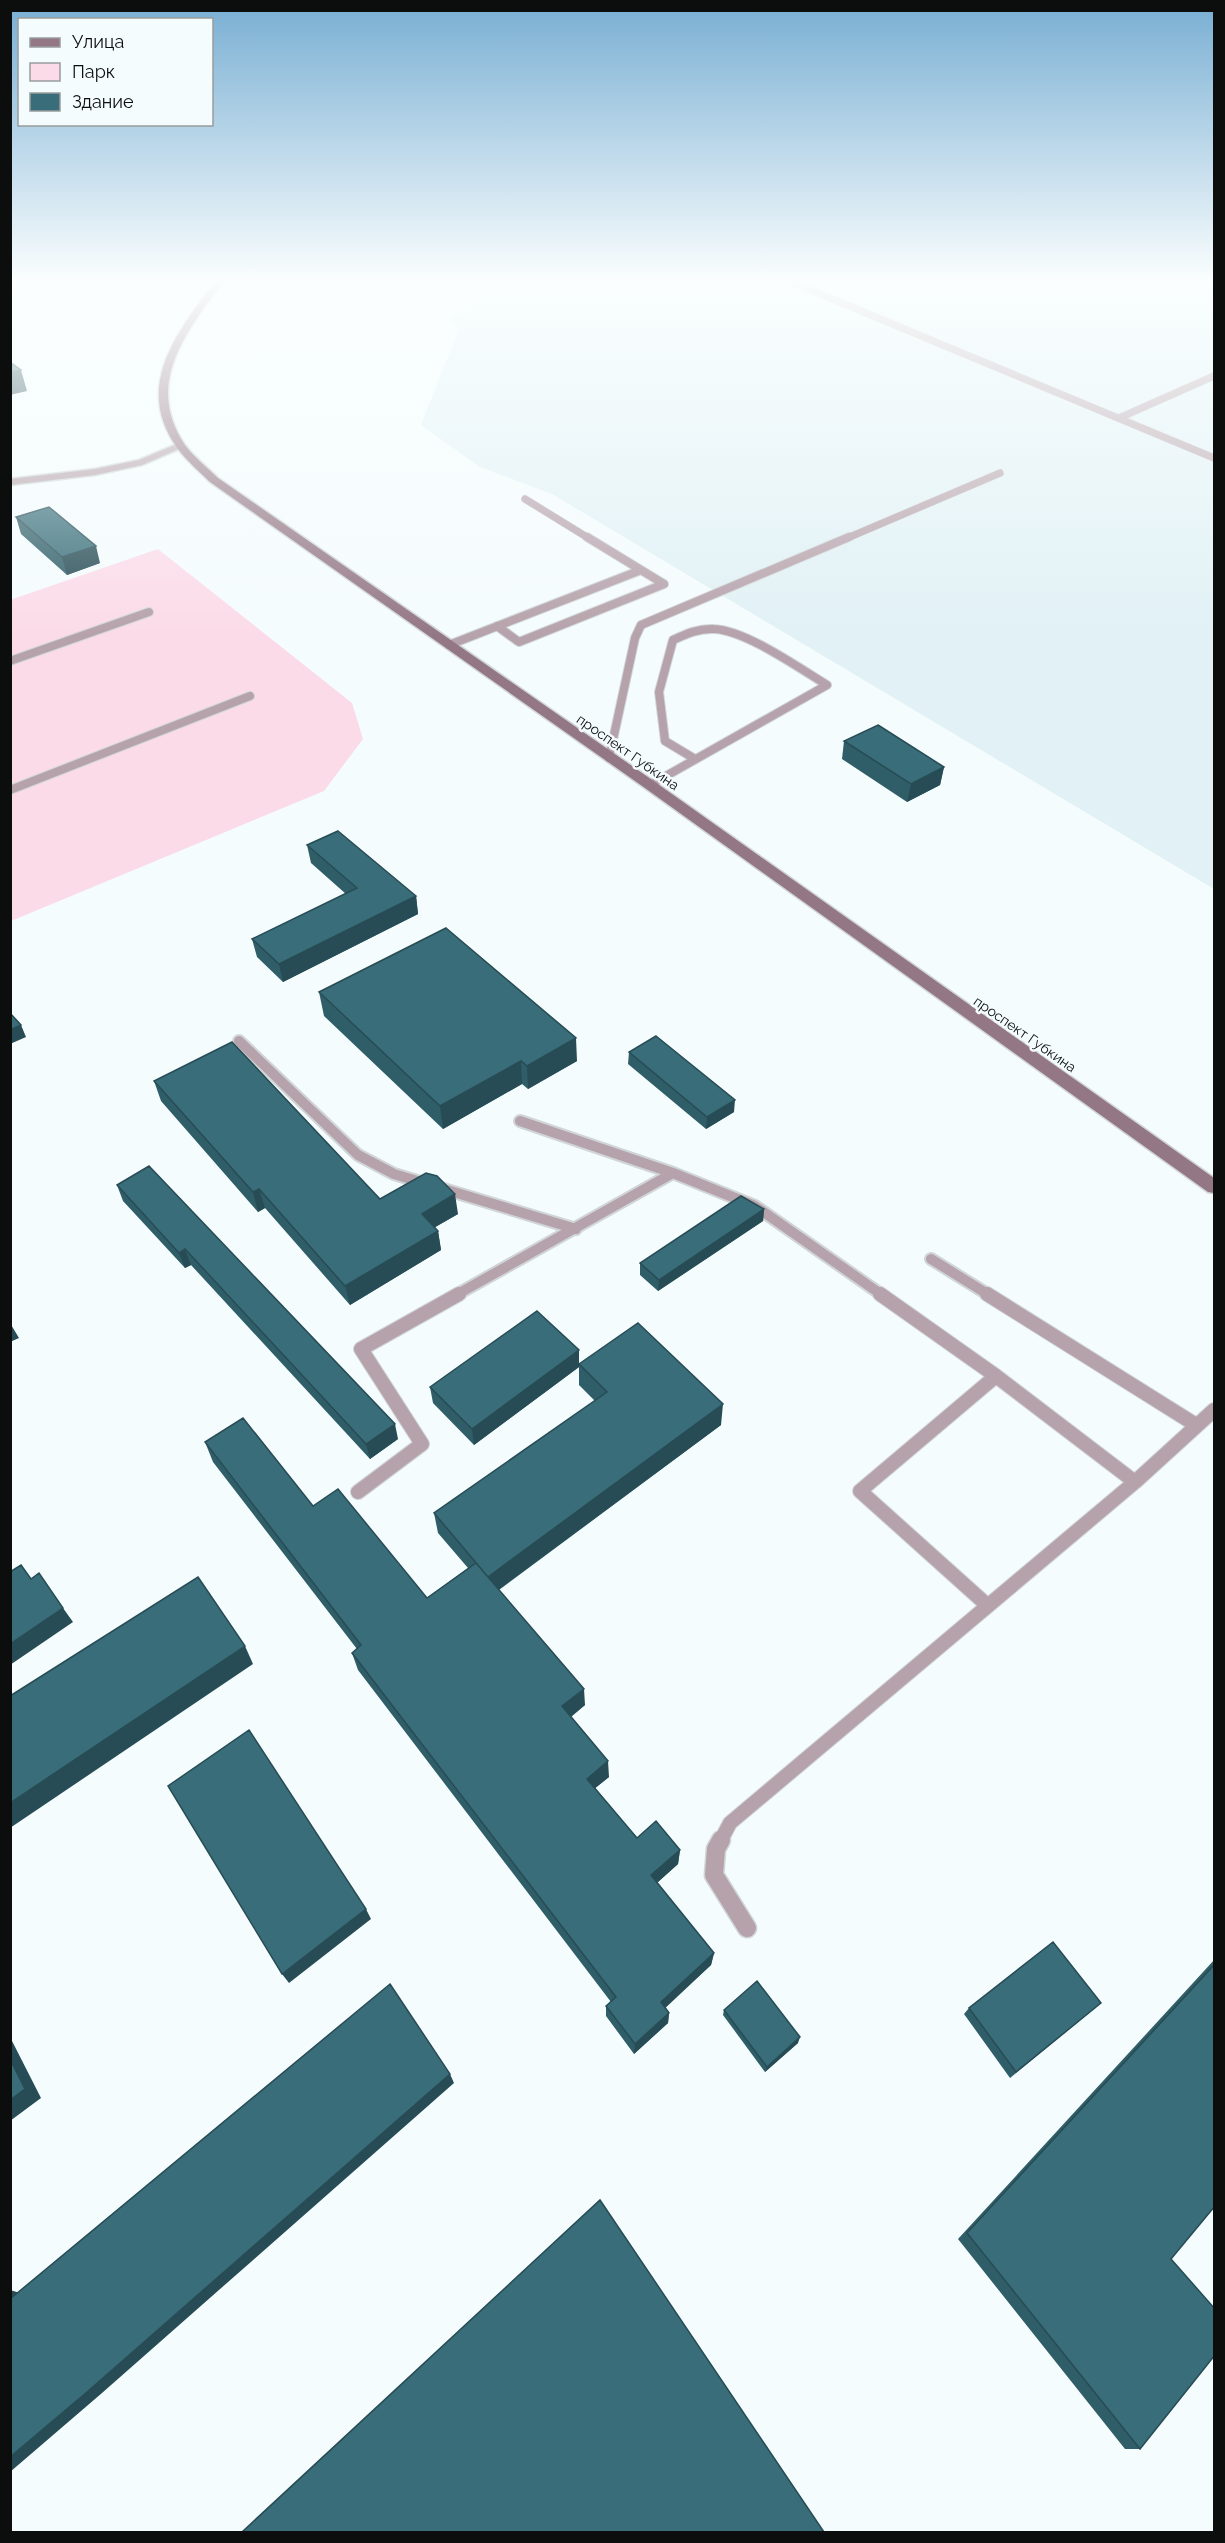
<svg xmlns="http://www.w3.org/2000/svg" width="1225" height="2543" font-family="Raleway,sans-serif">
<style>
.built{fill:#e1f1f5}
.green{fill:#fbdbe8}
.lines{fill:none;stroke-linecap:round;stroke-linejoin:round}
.lane-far4-casing{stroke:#d0d6d7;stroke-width:8}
.lane-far3-casing{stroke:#d0d6d7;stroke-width:10}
.lane-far2-casing{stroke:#d0d6d7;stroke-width:14}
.lane-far1-casing{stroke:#d0d6d7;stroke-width:16}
.lane-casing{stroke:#d0d6d7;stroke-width:21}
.street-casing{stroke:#d0d6d7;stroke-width:3}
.secondary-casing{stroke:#d0d6d7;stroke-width:3}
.lane-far4{stroke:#b6a2aa;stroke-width:7}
.lane-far3{stroke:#b6a2aa;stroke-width:8}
.lane-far2{stroke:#b6a2aa;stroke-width:10}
.lane-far1{stroke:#b6a2aa;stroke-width:14}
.lane{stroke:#b6a2aa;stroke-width:18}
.street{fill:#b6a2aa;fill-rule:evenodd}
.secondary{fill:#947784;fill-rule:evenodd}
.wall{fill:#305e68}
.shaded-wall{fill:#274c55}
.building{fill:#386d79;stroke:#274c55;stroke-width:1.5}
.labels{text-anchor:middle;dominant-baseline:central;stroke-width:5;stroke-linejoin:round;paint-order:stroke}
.far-street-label{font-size:14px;fill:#0c0e0e;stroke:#f5fcfd}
</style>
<rect width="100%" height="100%" fill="#f5fcfd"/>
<path class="built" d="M477,280H1214V889L552,494L480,467L421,425L459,329L449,318L465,311Z"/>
<path class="green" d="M158,549L352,703L363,739L324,791L11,921L10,600Z"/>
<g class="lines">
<g class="lane-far4-casing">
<path id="lane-far4" d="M787,280L1214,458
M1119,418L1214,376
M525,499L590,539
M845,539L1000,473"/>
</g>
<g class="lane-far3-casing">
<path id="lane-far3" d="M497,626L519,642L664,584L587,537
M449,645L641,570
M10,661L149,612
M609,758L635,638L641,625L849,537
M695,759L665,741L659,692L673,640C686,634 699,628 714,629C745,630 799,668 827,685
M650,785L827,685
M10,790L250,696"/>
</g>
<g class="lane-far2-casing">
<path id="lane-far2" d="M239,1041L358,1155L394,1174L576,1229
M520,1121L673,1173L755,1206L882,1295
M931,1259L989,1295
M456,1295L673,1173"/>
</g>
<g class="lane-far1-casing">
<path id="lane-far1" d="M880,1294L996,1376L1135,1482
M987,1294L1196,1425
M358,1492L422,1444L361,1349L459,1294
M987,1605L860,1491L996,1376
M720,1842L730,1823L1135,1482L1214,1410"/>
</g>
<g class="lane-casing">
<path id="lane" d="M721,1840L716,1849L714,1875L747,1928"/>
</g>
<g class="street-casing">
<path id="street" d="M177,444L186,446L142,465L95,475L10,485V479L95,469L139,460Z"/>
</g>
<g class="secondary-casing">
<path id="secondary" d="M216,280H224C188,331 143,382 185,445C194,457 207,467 218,478L655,782L1214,1178V1193L1208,1192L645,788L210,482C199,471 187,461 178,449C132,386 178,332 216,280Z"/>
</g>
<use href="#lane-far4" class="lane-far4"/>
<use href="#lane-far3" class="lane-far3"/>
<use href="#lane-far2" class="lane-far2"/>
<use href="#lane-far1" class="lane-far1"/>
<use href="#lane" class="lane"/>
<use href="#street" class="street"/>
<use href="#secondary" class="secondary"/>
</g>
<path class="wall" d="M16,517L100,563L67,575L21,534Z
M844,741L944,767L940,785L907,802L842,759Z
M307,845L416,896L418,914L283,982L257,957L252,939L346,894L311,863Z
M319,992L577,1061L528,1089L522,1084L443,1129L324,1016Z
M629,1052L734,1112L706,1129L628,1064Z
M154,1081L380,1199L458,1214L435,1227L438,1231L441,1250L350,1305L265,1208L258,1212L161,1101Z
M117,1185L398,1439L370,1459L191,1265L185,1268L123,1201Z
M764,1209L763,1221L658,1291L640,1275V1263Z
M579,1363L721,1425L499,1590L585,1705L571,1717L609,1777L595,1788L637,1838L680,1850L678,1864L657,1883L714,1953L711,1965L665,2007L669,2013L668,2023L634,2054L606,2016V2006L611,2002L358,1670L352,1653L357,1649L213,1462L205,1442L313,1506L427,1598L468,1568L438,1533L434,1513L595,1401L579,1385V1367L474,1445L433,1403L430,1387Z
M1215,1959V2206L1171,2259L1140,2449H1125L958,2239Z
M1101,2003L1010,2078L964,2014L969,2008Z
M724,2010L798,2043L765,2072L723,2015Z"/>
<path class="shaded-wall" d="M21,370L27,391L10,395V373Z
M96,546L100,563L67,575L62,557Z
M944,767L940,785L907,802L911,784Z
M416,896L418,914L283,982L279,964Z
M21,1025L26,1037L10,1044V1030Z
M576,1038L577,1061L528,1089L527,1066Z
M521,1061L522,1084L443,1129L440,1106Z
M735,1100L734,1112L706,1129L707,1117Z
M259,1189L265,1208L258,1212L253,1192Z
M455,1194L458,1214L425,1233L422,1214Z
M764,1209L763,1221L658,1291L659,1280Z
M438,1231L441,1250L350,1305L345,1286Z
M185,1249L191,1265L185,1268L179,1253Z
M10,1323L19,1338L10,1342Z
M579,1350V1367L474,1445L472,1429Z
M723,1404L721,1425L491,1595L488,1577Z
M395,1424L398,1439L370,1459L366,1444Z
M63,1608L73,1622L10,1665V1644Z
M245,1646L253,1664L10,1828V1803Z
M584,1689L585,1705L563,1723L562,1706Z
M608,1761L609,1777L588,1794L587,1779Z
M680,1850L678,1864L650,1889L651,1875Z
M366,1909L371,1919L289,1983L282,1974Z
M714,1953L711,1965L660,2013L661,2002Z
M669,2013L668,2023L634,2054L635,2044Z
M10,2037L41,2098L10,2121Z
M800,2037L798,2043L765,2072L767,2067Z
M450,2074L454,2083L102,2393L10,2472V2457Z
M10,2290L20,2293L10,2302Z"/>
<path class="building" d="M10,362L21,370L10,373Z
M49,507L96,546L62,557L16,517Z
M878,725L944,767L911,784L844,741Z
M338,831L416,896L279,964L252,939L357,888L307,845Z
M446,928L576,1038L527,1066L521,1061L440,1106L319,992Z
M10,1013L21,1025L10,1030Z
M656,1036L735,1100L707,1117L629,1052Z
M232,1042L380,1199L426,1173L437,1176L455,1194L422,1214L438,1231L345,1286L259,1189L253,1192L154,1081Z
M149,1166L395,1424L366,1444L185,1249L179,1253L117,1185Z
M741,1196L764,1209L659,1280L640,1263Z
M537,1311L579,1350L472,1429L430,1387Z
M638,1323L723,1404L488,1577L434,1513L607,1392L579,1364Z
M243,1418L313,1506L338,1489L427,1598L476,1563L584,1689L562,1706L608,1761L587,1779L637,1838L656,1821L680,1850L651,1875L714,1953L661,2002L669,2013L635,2044L606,2006L616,1997L352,1653L361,1645L205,1442Z
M21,1565L31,1579L39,1573L63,1608L10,1644V1572Z
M198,1577L245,1646L10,1803V1696Z
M249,1730L366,1909L282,1974L168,1786Z
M1053,1942L1101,2003L1016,2072L969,2008Z
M1215,1964V2206L1171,2259L1215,2309V2355L1140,2449L967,2233Z
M757,1981L800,2037L767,2067L724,2010Z
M390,1984L450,2074L87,2392L10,2457V2299Z
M10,2059L25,2089L10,2100Z
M600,2200L824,2532H242Z"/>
<linearGradient id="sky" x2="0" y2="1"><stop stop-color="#78aed3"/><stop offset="0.44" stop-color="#fafefe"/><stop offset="1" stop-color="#fafefe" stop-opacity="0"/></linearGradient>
<rect width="1225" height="636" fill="url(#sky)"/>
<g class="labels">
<g class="far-street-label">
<text transform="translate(628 752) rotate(35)">проспект Губкина</text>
<text transform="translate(1025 1034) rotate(35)">проспект Губкина</text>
</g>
</g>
<rect width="1225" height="2543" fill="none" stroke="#0c0e0e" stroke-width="24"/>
<rect x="18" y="18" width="195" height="108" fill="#f5fcfd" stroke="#989d9d" stroke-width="1.5"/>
<rect x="30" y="38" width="30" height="9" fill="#947784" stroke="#989d9d" stroke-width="1.5"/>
<text x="72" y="48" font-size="18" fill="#0c0e0e">Улица</text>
<rect x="30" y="63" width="30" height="18" fill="#fbdbe8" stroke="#989d9d" stroke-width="1.5"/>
<text x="72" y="78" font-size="18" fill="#0c0e0e">Парк</text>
<rect x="30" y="93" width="30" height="18" fill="#386d79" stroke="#989d9d" stroke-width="1.5"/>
<text x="72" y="108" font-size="18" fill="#0c0e0e">Здание</text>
</svg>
